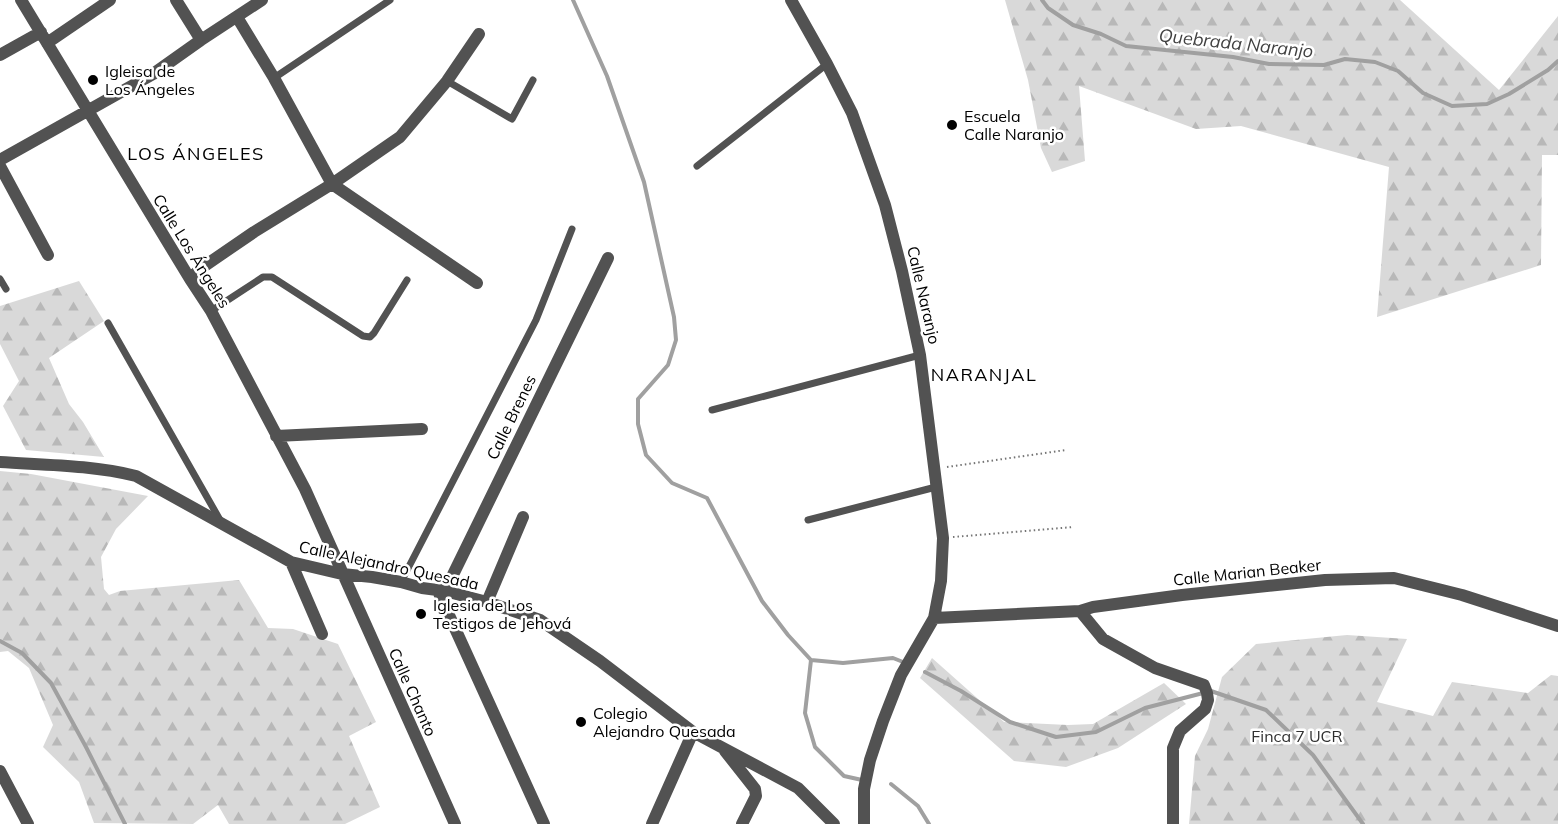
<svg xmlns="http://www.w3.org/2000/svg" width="1558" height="824" font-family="Mulish,sans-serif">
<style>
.forest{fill:url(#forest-firs)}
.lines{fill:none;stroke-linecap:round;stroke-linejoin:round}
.stream{stroke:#a0a0a0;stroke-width:4}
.path{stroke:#747474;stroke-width:2;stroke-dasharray:1.5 3;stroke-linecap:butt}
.lane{stroke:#525252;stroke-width:7}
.street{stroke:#525252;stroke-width:12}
.poi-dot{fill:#000;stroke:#fff;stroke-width:2}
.labels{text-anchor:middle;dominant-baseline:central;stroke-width:5;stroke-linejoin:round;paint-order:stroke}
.poi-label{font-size:16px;fill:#000;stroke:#fff;text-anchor:start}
.street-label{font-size:16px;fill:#000;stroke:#fff}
.park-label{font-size:16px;fill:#303030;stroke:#fff}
.water-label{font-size:18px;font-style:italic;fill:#414141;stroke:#fff}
.neighbourhood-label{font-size:18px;letter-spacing:1.5px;fill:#000;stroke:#fff}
</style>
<defs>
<pattern id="forest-firs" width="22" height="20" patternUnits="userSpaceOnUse" patternTransform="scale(1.5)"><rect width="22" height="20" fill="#d9d9d9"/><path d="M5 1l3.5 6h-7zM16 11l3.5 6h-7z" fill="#b8b8b8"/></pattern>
</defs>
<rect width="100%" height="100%" fill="#fff"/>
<path class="forest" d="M1005,0H1400L1499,90L1558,16V155H1542L1541,265L1377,317L1389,167L1241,126L1196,129L1079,86L1085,161L1052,172L1041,148L1028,80Z
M79,281L104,321L49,358L69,404L83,422L104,457L26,450L3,406L19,381L0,344V306Z
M0,471L31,474L148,496L116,529L101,557L104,589L109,595L120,591L239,580L268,628L293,629L338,644L376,722L349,736L380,807L345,824H229L218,805L193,824L94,823L79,782L43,747L53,725L29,668L8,651L0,652Z
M1347,635L1407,639L1377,702L1433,716L1452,682L1528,693L1551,675L1558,676V824H1189L1195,756L1208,729L1222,677L1256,644Z
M932,658L1004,722L1068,725L1093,724L1164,683L1186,704L1118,748L1066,767L1014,761L920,678Z"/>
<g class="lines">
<path class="stream" d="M573,0L607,76L644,182L674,317L676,340L668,365L638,399V424L646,455L672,483L707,498L762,601L788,635L811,660L843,663L893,658L903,662
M1042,0L1048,8L1073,25L1101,34L1126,46L1233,57L1269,64L1324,65L1345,59L1375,62L1398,71L1423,93L1452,106L1487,104L1509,94L1548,70L1558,61
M0,641L22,653L51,683L86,747L125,824
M811,660L805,713L815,747L844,776L862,780
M925,672L961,691L1010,722L1056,737L1096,732L1145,708L1211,691L1266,710L1313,755L1363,824
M891,784L918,806L929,824"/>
<path class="path" d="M947,467L1066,450
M953,537L1073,527"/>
<path class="lane" d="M274,78L390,0
M447,81L512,119L533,80
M697,166L827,64
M0,279L6,289
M211,311L263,277H272L363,336L370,337L374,333L407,280
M108,323L220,520
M712,410L920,355
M808,520L936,487
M401,582L536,320L572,229"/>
<path class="street" d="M21,0L190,279L211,311L305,489L455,824
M176,0L201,40
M791,0L827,64L852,113L885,205L902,271L920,355L943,538L941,581L934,618L901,675L883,721L870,760L864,789V824
M237,17L274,78L332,184L477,283
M47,43L110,0
M0,55L41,32
M0,160L153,74L201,40L262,0
M0,166L48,255
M190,279L200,269L254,232L332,184L400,137L447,81L479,34
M276,436L422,429
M0,462C45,465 92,465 136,476L291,562L342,574L372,577L401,582L422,588L445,591L487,602L540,620L600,661L693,732L798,788L834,824
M291,562L322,634
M438,591L544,824
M445,591L608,258
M487,602L523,517
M1080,611L1103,639L1155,668L1204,685L1207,693L1208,700L1205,709L1180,731L1173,748V824
M934,618L1080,611L1093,607L1182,595L1325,580L1394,578L1462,595L1558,626
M725,751L755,789L756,796L742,824
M0,771L28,824
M652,824L693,732"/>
</g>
<g class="poi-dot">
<circle cx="93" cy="80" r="6"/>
<circle cx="952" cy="125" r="6"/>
<circle cx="421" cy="614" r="6"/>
<circle cx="581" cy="722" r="6"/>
</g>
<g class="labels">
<g class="poi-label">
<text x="105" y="71">Igleisa de<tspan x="105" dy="18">Los Ángeles</tspan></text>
<text x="964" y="116">Escuela<tspan x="964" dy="18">Calle Naranjo</tspan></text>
<text x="433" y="605">Iglesia de Los<tspan x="433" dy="18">Testigos de Jehová</tspan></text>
<text x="593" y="713">Colegio<tspan x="593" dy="18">Alejandro Quesada</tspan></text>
</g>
<g class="street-label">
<text transform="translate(192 251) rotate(58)">Calle Los Ángeles</text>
<text transform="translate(924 295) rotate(77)">Calle Naranjo</text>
<text transform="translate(511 417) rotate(-64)">Calle Brenes</text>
<text transform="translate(389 565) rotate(12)">Calle Alejandro Quesada</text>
<text transform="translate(1247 572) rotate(-6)">Calle Marian Beaker</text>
<text transform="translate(413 692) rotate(66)">Calle Chanto</text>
</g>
<g class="park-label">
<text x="1297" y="736">Finca 7 UCR</text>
</g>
<g class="water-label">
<text transform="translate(1236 43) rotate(6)">Quebrada Naranjo</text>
</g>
<g class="neighbourhood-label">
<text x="196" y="153">LOS ÁNGELES</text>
<text x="984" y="374">NARANJAL</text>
</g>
</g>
</svg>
